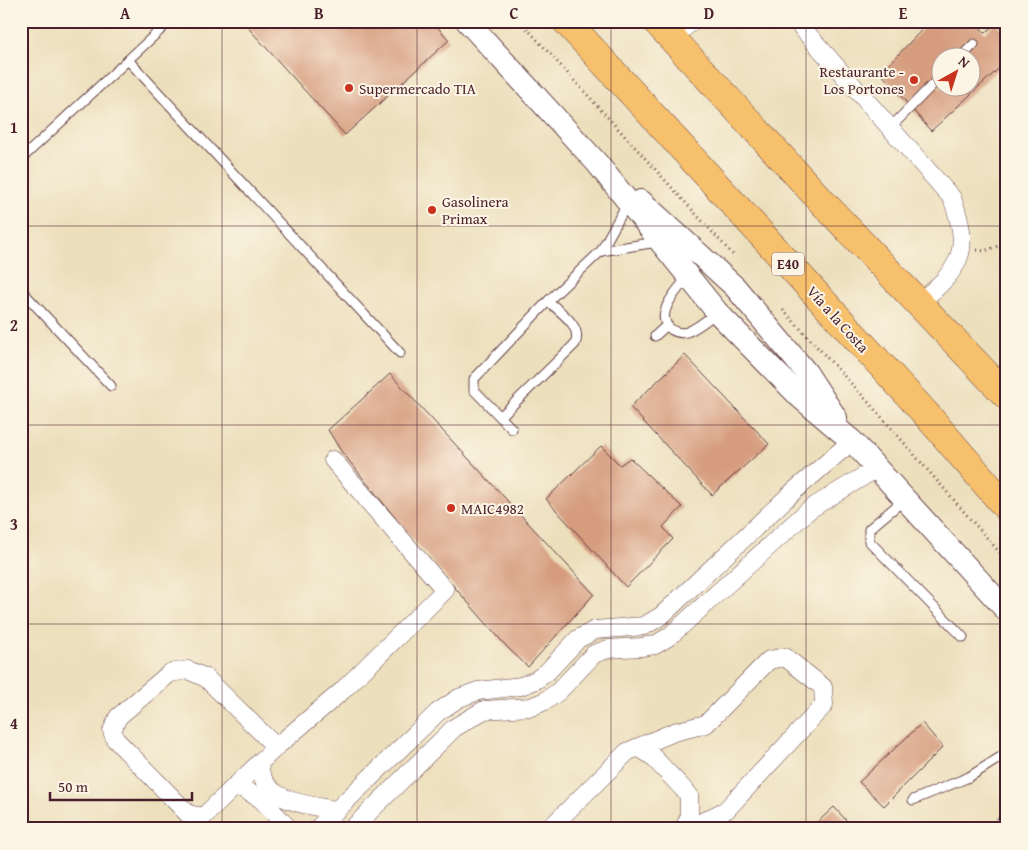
<svg xmlns="http://www.w3.org/2000/svg" width="1028" height="850" font-family="'Gentium Book Plus',serif">
<style>
.building{fill:#d69c7e;fill-rule:evenodd}
.lines{fill:none;stroke-linecap:round;stroke-linejoin:round}
.service-casing{stroke:#623c41;stroke-width:11}
.minor-casing{stroke:#623c41;stroke-width:19}
.tertiary-casing{stroke:#623c41;stroke-width:24}
.trunk-casing{stroke:#623c41;stroke-width:29}
.path{stroke:#623c41;stroke-width:3;stroke-dasharray:1 4;stroke-linecap:butt}
.service{stroke:#fff;stroke-width:9}
.minor{stroke:#fff;stroke-width:18}
.tertiary{stroke:#fff;stroke-width:22}
.trunk{stroke:#f7c06c;stroke-width:28}
.grid{fill:none;stroke:#4a1f2b;stroke-width:1;stroke-opacity:0.55}
.poi-dot{fill:#c8321e;stroke:#fcf5e5;stroke-width:2}
.labels{text-anchor:middle;dominant-baseline:central;stroke-width:4;stroke-linejoin:round;paint-order:stroke}
.shield{fill:#fcf5e5;stroke:#7f5f63;stroke-width:1}
.shield-label{font-size:14px;font-weight:bold;fill:#4a1f2b}
.poi-label{font-size:15px;fill:#4a1f2b;stroke:#fcf5e5;text-anchor:start}
.street-label{font-size:15px;fill:#4a1f2b;stroke:#fcf5e5}
.neatline{fill:none;stroke:#4a1f2b;stroke-width:2}
.grid-label{font-size:16px;text-anchor:middle;font-weight:bold;fill:#4a1f2b}
</style>
<rect width="100%" height="100%" fill="#fcf5e5"/>
<filter id="ink" filterUnits="userSpaceOnUse"><feTurbulence type="fractalNoise" baseFrequency=".02" numOctaves="2"/><feDisplacementMap in="SourceGraphic" scale="10" xChannelSelector="R" yChannelSelector="G"/><feConvolveMatrix kernelMatrix="1 2 1 2 8 2 1 2 1" color-interpolation-filters="sRGB"/></filter>
<filter id="wash" filterUnits="userSpaceOnUse"><feTurbulence type="fractalNoise" baseFrequency=".0096" numOctaves="4" result="noise"/><feDisplacementMap in="SourceGraphic" scale="20" xChannelSelector="R" yChannelSelector="G"/><feGaussianBlur stdDeviation="1.12" result="paint"/><feColorMatrix in="noise" values="0 0 0 0 0 0 0 0 0 0 0 0 0 0 0 0 0 1.4 0 .05"/><feComposite in="paint" operator="in"/></filter>
<g filter="url(#wash)">
<rect width="100%" height="100%" fill="#ecdfbc"/>
<g id="blocks">
<path class="building" d="M242,21H432L449,40L345,135Z
M930,21H975L985,33L996,23L1007,35V61L931,131L881,73ZM940,58H970V88H940Z
M685,355L769,444L712,495L630,407Z
M390,374L594,594L528,667L507,647L414,541L341,451L328,430Z
M601,446L620,465L630,458L682,507L663,527L673,539L626,587L546,499Z
M922,723L943,747L884,806L859,782Z
M834,807L854,829H810Z"/>
</g>
</g>
<g filter="url(#ink)">
<use href="#blocks" fill-opacity="0" stroke="#623c41" stroke-width="1"/>
<g class="lines">
<g class="service-casing">
<path id="service" d="M960,58L974,44
M128,60L400,353
M890,128L940,77
M21,159L170,21
M601,251L657,242
M688,277C679,288 651,316 672,330C677,333 683,333 687,332C698,328 708,319 717,312
M21,290L111,386
M655,336L667,325
M500,417L575,344C583,326 560,312 548,301
M512,429L474,390V379L548,301L601,251L628,202
M905,499L869,529V541L963,637
M913,800L969,777L1007,753"/>
</g>
<g class="minor-casing">
<path id="minor" d="M796,21L952,198C972,252 961,268 919,303
M672,39L692,21
M276,747L206,678L188,670L170,673L118,717L112,731L115,739L188,814L203,817L276,747L342,691L445,590L333,460
M638,747L652,756L689,795V817L684,829
M259,763C261,802 305,804 335,810
M236,785L261,799L289,829
M317,829L438,712L459,698L478,691L521,686L536,680L547,672L578,639L595,630L644,626L661,616L794,491L852,441
M352,829L454,728L484,710L531,707L545,701L558,692L594,654L608,649L641,647L655,645L670,636L810,509L877,468
M549,829L627,752L674,732L706,724L769,660L785,657L823,687L824,705L726,810L688,829
M1000,829L1007,822"/>
</g>
<g class="tertiary-casing">
<path id="tertiary" d="M467,21L597,163L717,312L800,397L852,441L1007,611
M641,201L735,287L806,372L836,418"/>
</g>
<g class="trunk-casing">
<path id="trunk" d="M566,21L926,414L1007,508
M656,21L826,206L1007,396"/>
</g>
<path class="path" d="M520,21L735,257
M977,250L984,251L1007,243
M783,310L871,405L1007,561"/>
<use href="#service" class="service"/>
<use href="#minor" class="minor"/>
<use href="#tertiary" class="tertiary"/>
<use href="#trunk" class="trunk"/>
</g>
</g>
<path class="grid" d="M222,21V829M417,21V829M611,21V829M806,21V829M21,226H1007M21,425H1007M21,624H1007"/>
<g class="poi-dot">
<circle cx="914" cy="80" r="5"/>
<circle cx="349" cy="88" r="5"/>
<circle cx="432" cy="210" r="5"/>
<circle cx="451" cy="508" r="5"/>
</g>
<g class="labels">
<rect class="shield" x="772" y="252.5" width="32" height="23" rx="4"/>
<g class="shield-label">
<text x="788" y="264">E40</text>
</g>
<g class="poi-label">
<text x="904" y="71" text-anchor="end">Restaurante -<tspan x="904" dy="17">Los Portones</tspan></text>
<text x="359" y="88">Supermercado TIA</text>
<text x="442" y="201">Gasolinera<tspan x="442" dy="17">Primax</tspan></text>
<text x="461" y="508">MAIC4982</text>
</g>
<g class="street-label">
<text transform="translate(838 319) rotate(48)">Vía a la Costa</text>
</g>
</g>
<rect width="1028" height="850" fill="none" stroke="#fcf5e5" stroke-width="55"/>
<g transform="translate(956 72) rotate(39)"><circle r="24" fill="#fcf5e5" stroke="#b59f9b"/>
<path d="M0-4L9 19L0 12L-9 19Z" fill="#c8321e"/>
<text y="-8" font-size="14" font-weight="bold" text-anchor="middle" fill="#4a1f2b">N</text>
</g>
<path d="M50 792v8h142v-8" fill="none" stroke="#4a1f2b" stroke-width="2.5"/>
<text x="58" y="792" font-size="15" fill="#4a1f2b" stroke="#fcf5e5" stroke-width="4" paint-order="stroke">50 m</text>
<rect x="28" y="28" width="972" height="794" class="neatline"/>
<g class="grid-label">
<text x="125" y="19">A</text>
<text x="319" y="19">B</text>
<text x="514" y="19">C</text>
<text x="709" y="19">D</text>
<text x="903" y="19">E</text>
<text x="14" y="133">1</text>
<text x="14" y="331">2</text>
<text x="14" y="530">3</text>
<text x="14" y="729">4</text>
</g>
</svg>
